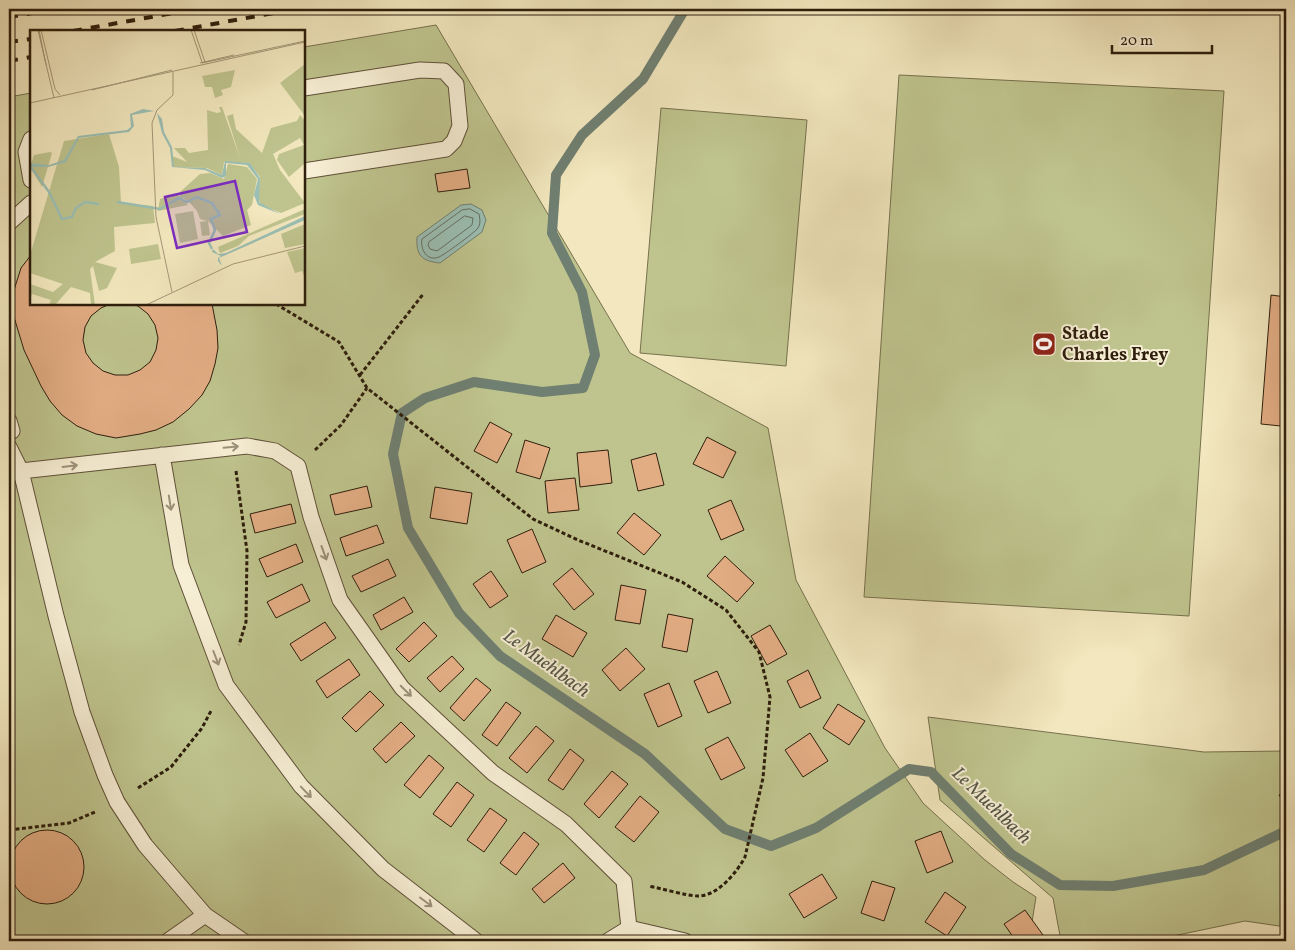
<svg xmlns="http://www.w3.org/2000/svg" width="1295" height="950" font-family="Vollkorn,serif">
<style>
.green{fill:#bfc48e;stroke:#76714d}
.water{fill:#9bbfb4;stroke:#6f7f71}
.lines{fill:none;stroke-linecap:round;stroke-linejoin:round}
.shore{stroke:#646e60;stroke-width:1}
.stream{stroke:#6f7f71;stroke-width:10}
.building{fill:#e3ad84;stroke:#2e1e0c}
.lane-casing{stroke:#5f5038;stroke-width:17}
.path{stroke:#2e1e0c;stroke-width:3;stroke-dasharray:4 2.5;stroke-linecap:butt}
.lane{stroke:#f7efd5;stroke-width:15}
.rail{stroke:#2e1e0c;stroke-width:4;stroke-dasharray:9 9;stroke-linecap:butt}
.oneway{stroke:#9d917b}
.labels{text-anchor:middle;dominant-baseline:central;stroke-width:4;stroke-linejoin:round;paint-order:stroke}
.poi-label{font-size:18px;font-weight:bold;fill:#2e1e0c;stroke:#f7efd5;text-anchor:start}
.water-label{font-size:19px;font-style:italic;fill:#545647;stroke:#f7efd5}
.inset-river{fill:none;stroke:#9bbfb4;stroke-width:2.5}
.inset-road{fill:none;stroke:#a49777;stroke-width:1}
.view{fill:#7b2cbf;fill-opacity:0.15;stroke:#7b2cbf;stroke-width:2.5}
.inset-edge{fill:none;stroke:#2e1e0c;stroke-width:2.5}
</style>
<rect width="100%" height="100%" fill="#f2e7be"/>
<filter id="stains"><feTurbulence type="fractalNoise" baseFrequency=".004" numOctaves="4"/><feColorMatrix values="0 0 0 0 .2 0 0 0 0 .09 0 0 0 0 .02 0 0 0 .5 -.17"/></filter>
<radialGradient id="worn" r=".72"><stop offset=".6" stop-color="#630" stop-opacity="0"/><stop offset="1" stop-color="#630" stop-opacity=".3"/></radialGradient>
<path class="green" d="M436,25L630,353L768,428L796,580L885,748L923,803L985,860L1013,882L1036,897L1029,941H9V97L31,93V304H304V47Z
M899,75L1224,91L1189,616L864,597Z
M661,108L807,120L786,366L640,353Z
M928,717L1204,752L1286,751V927L1245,921L1149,941H1061L1053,898L940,800Z"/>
<path class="water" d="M471,204L482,210L486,220L482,232L440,263C421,261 416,255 417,237L461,205Z"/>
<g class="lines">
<path class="shore" d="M470,209L479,214C480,219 481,225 477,229C474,233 444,255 439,257C427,262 420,249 422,239L462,210Z
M465,216L473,218L472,225L437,251L430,249L428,245L429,242Z"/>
<path class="stream" d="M685,9L643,79L582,135L556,175L552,233L582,292L595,355L583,388L542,392L474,382L425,398L402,413L393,454L408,528L459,613L500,656L645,754L725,829L771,846L816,828L909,769L931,772L1011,854L1060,885L1113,886L1204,870L1286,831"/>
</g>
<path class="building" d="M467,169L470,188L438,192L435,174Z
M31,255V304H110L101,308L91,316L85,327L83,340L86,353L93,363L103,371L115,375H128L140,370L150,362L156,350L158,338L155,325L148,314L138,306L131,304H212L217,330L218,348L215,364L210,381L202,395L189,409L173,422L156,430L140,434L116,438L96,434L77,426L62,415L50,401L41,386L24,350L14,317V290L21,268Z
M1271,295L1286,297V353L1281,426L1261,424Z
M490,422L512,434L497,463L474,451Z
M707,437L736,452L723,478L693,464Z
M525,440L550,448L540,479L516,472Z
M608,450L612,483L580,487L577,453Z
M656,453L664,485L638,491L631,460Z
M575,478L579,510L548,513L545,481Z
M367,486L372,507L335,515L330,495Z
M435,487L472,493L467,524L430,518Z
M731,500L744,530L721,540L708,510Z
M291,504L296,523L255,533L250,514Z
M634,513L661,535L644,555L617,533Z
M377,525L384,543L346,556L340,538Z
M532,529L546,562L522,573L507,540Z
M296,544L303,562L267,577L259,559Z
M725,556L754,583L737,602L707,576Z
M388,559L396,576L361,592L352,576Z
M572,568L594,594L574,610L553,584Z
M491,571L508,596L490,608L473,584Z
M302,584L310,601L276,618L267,602Z
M621,585L646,590L640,624L615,620Z
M404,597L413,612L381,630L373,615Z
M668,614L693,619L687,652L662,647Z
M556,615L587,633L573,657L542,639Z
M325,622L336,638L301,661L290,644Z
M424,622L437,636L409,662L396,649Z
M770,625L787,654L767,665L751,636Z
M626,648L645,669L620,691L602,670Z
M452,656L464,669L440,692L427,678Z
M349,659L360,675L327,698L316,681Z
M808,670L821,698L800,708L787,681Z
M717,671L731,703L708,713L694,681Z
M476,678L491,690L464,721L450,708Z
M669,683L682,716L658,727L644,694Z
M370,691L384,705L356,732L342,718Z
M506,702L521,713L497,746L482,735Z
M838,704L865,721L849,745L823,728Z
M401,722L415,736L386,763L373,749Z
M536,726L554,741L527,773L509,758Z
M810,733L828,761L803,777L785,750Z
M728,737L745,768L721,780L705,749Z
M570,749L584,760L563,790L548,780Z
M429,755L444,768L420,798L404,785Z
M612,771L628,784L599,818L584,804Z
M457,782L474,795L451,827L433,814Z
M1286,790V806L1279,795Z
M640,796L659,812L634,842L615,827Z
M490,808L507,820L484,852L467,840Z
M10 867a37 37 0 1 1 74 0a37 37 0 1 1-74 0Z
M941,831L953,862L927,873L915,841Z
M524,832L539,844L516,875L500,863Z
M563,863L575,878L544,903L532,889Z
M822,874L837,898L804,918L789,894Z
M872,881L895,888L884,921L861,913Z
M945,892L966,907L947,936L925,922Z
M1025,910L1043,935L1035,941H1016L1004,924Z"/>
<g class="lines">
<g class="lane-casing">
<path id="lane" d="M304,88L420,70L444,71L456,84L460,126L454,141L446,149L304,171
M31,139L26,152L31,180
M9,223L31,203
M9,421L12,431L9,432
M9,447L21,471L56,616L82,712L105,775L117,802L145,845L205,915L243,941
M162,455L181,565L226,685L301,786L383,869L476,941
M9,474L21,471L247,446L275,451L298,466L311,517L340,600L402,688L493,773L566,824L624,881L629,928
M168,941L205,915
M608,941L629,928L685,941"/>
</g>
<path class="path" d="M276,304L339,342L367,388L533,519L578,540L682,582L726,610L759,652L770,697L763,778L745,857C737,872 718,896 698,896C686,896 661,888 648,886
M360,375L424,293
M315,450L341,425L367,388
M236,471L247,551L246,622L239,645
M138,788L171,767L202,728L212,709
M9,830L69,823L95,812"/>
<use href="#lane" class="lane"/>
<path class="rail" d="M9,17L55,9
M73,31L196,9
M175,31L296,9
M9,42L31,39
M9,61L31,57"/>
</g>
<defs><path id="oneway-shaft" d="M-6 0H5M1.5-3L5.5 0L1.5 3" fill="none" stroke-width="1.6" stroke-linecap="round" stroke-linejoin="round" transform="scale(1.25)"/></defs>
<g class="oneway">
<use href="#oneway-shaft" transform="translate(231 447) rotate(-5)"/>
<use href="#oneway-shaft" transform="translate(70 466) rotate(-7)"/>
<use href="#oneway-shaft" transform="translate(170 503) rotate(81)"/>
<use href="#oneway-shaft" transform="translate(324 553) rotate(70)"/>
<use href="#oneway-shaft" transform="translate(216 658) rotate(69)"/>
<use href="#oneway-shaft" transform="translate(406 691) rotate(45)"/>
<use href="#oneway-shaft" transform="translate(306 792) rotate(46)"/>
<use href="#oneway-shaft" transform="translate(426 902) rotate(37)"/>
</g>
<defs>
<g id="stadium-square" transform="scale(1.25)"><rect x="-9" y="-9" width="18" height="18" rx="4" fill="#8f2418" stroke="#f7efd5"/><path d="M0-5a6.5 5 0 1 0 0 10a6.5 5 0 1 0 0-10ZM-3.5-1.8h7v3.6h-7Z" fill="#fff"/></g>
</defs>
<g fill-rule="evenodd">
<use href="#stadium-square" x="1044" y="344"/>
</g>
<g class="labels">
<g class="poi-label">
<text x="1062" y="334">Stade<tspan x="1062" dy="21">Charles Frey</tspan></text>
</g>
<g class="water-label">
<text transform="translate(546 664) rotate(36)">Le Muehlbach</text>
<text transform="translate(991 806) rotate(44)">Le Muehlbach</text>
</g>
</g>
<g transform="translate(30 30)">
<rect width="275" height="275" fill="#f2e7be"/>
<path d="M275,34V86L250,53ZM205,40L201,57L191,60L193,65L185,68L182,57H175L172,46ZM189,77H192L210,128L197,86L203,84L206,99L232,123L241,98L267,91L270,85L275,91L274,134L259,147L247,130L249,124L274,115L270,108L243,124L250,140L275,173L251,183L231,175L227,166L230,147L219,133L194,132L192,145L177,138L144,137L142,126L157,132L144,118H155L159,123L178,120L177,80L187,83L191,82ZM79,104L89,137L91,173L123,176L125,193L84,197L85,221L65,232L87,238L77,258L69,261L63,236L60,239L65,275H61L60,263L41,257L25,275H19L21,270L2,264L0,269V254L23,262L33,254L0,243V225L34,111ZM20,122L22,123L12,157L0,137L4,125ZM198,134L217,137L227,149L222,175L217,180L221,195L193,206L178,191L180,205L172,206L170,192L177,191L170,189L167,181L160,173L153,168H151L158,175L128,181L130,169L148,164L150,167V162L170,144L180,143L194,149ZM275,179V184L219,206L208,216L190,223L188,217ZM163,181L168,209L150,213L145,184ZM275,194V214L255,218L251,204ZM128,214L131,229L101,234L99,219ZM275,218V248L272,241L265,243L257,222Z" fill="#bfc48e"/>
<path d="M113,79L124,81L102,85L104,96L99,102L49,108L36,132L18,137H0V133L19,135L34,130L48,106L97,100L101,97L100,84ZM127,83L132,89L134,102L142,117L144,137L175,138L192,145L195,131L220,133L230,148L229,172L250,184L228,175L224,165L228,149L217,135L196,133V146L192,148L175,140L142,137L140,118L132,103ZM275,186V190L189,228L192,236L188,231V228L191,226L182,222L183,219L188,224L196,223Z" fill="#9bbfb4"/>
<path class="inset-river" d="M0,136L19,162L32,189L42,187L46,178L55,172L69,174M87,172L130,179L149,168L157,172L167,167L182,173L190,185L181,189L185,200L179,213L182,219"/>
<path class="inset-road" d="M8,0L24,68M9,0L16,35M11,0L25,59L30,65M161,0L172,32M164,0L175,32M170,33L204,25M172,33L275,11M62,60L142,40M0,73L275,12M142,262L126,187L122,93L127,80L143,65V42M116,275L203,234L275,216"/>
<path class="view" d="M205,151L217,202L147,218L135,167Z"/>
<rect width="275" height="275" class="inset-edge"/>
</g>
<rect width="1295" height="950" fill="none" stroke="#f2e7be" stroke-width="30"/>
<rect x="10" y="10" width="1275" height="930" fill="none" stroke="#2e1e0c" stroke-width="2.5"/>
<rect x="15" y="15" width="1265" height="920" fill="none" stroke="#2e1e0c"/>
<path d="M1112 45v8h100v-8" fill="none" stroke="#2e1e0c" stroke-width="2.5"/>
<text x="1120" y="45" font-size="15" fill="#2e1e0c" stroke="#f7efd5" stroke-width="4" paint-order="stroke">20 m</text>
<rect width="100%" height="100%" filter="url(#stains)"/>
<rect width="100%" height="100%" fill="url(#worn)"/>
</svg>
